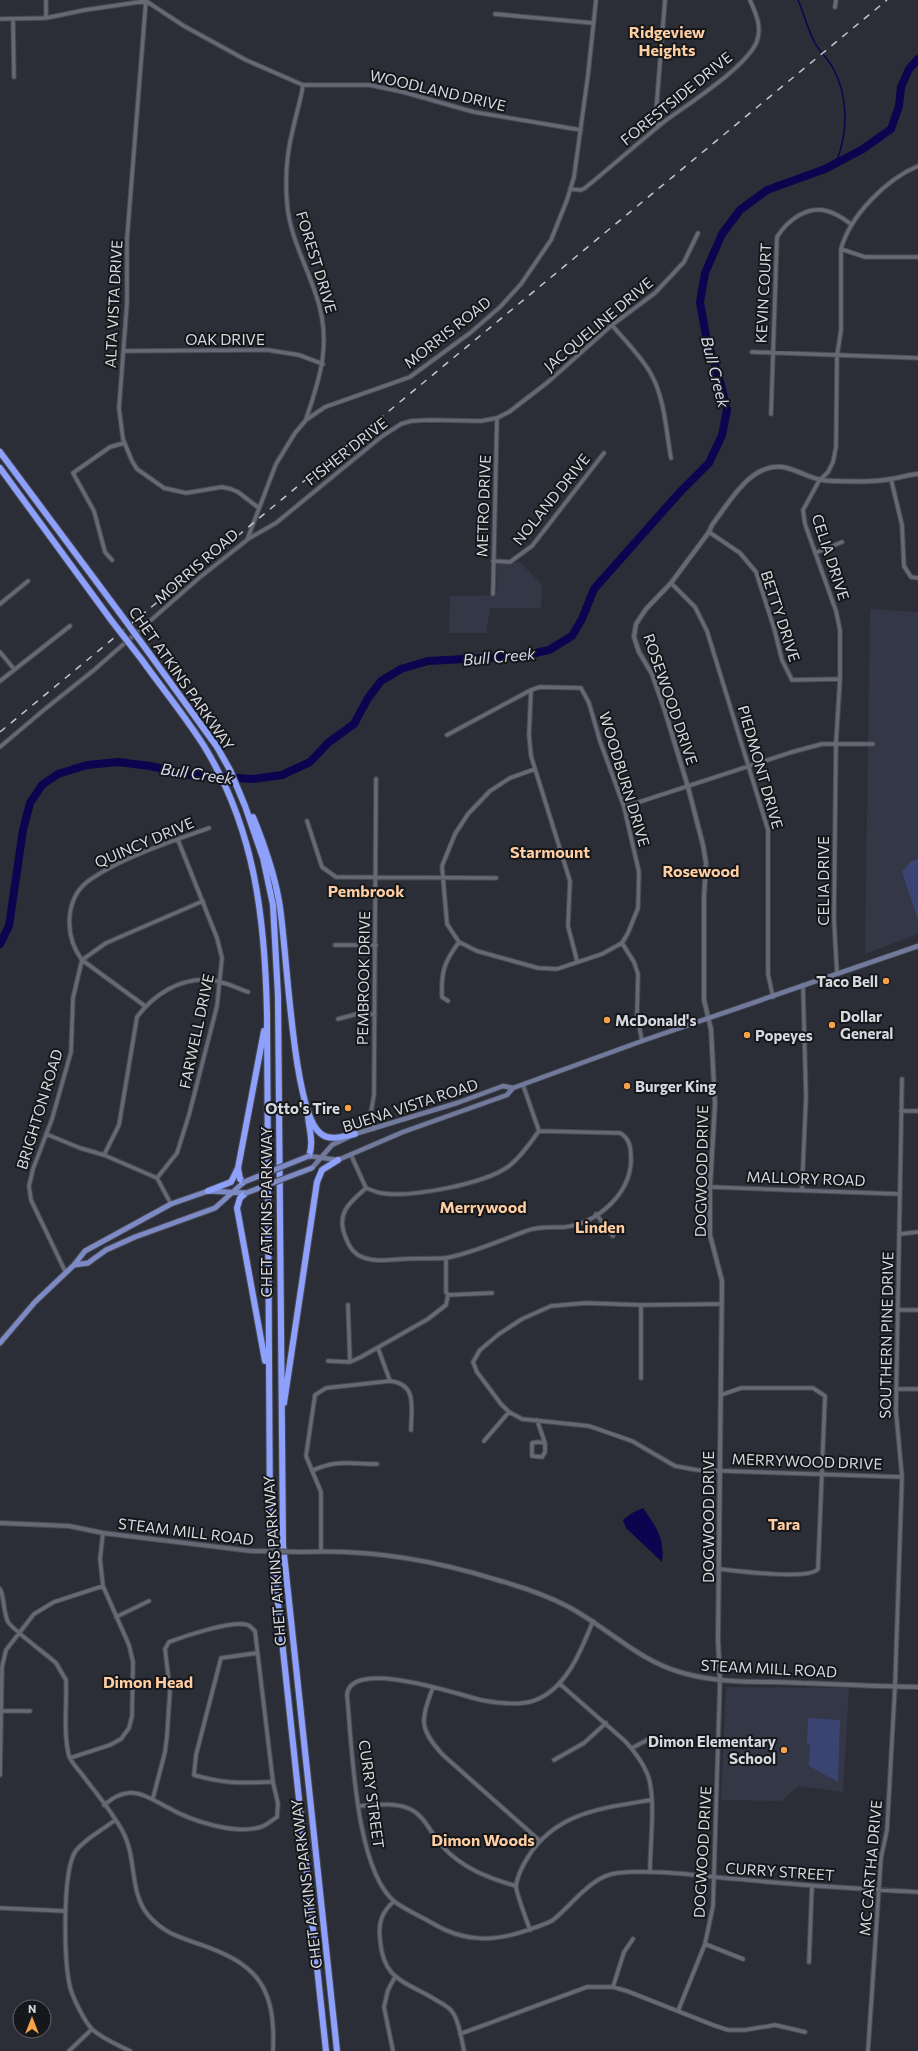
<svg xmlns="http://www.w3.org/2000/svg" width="918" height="2051" font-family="Commissioner,sans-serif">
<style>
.built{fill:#333746}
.green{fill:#3a4473}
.water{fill:#0d034f}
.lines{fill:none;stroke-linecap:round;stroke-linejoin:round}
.stream{stroke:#0d034f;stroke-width:1.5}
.river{stroke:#0d034f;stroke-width:8}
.minor-casing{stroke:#474951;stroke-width:5.5}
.tertiary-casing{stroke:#474951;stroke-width:6}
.secondary-casing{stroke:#474951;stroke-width:6}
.primary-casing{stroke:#474951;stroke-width:7}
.motorway-casing{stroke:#474951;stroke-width:8}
.minor{stroke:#666873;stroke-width:3.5}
.tertiary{stroke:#666873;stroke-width:4}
.secondary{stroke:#71799c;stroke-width:4.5}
.primary{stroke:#7d8ac5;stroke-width:5}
.motorway{stroke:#8ca0fc;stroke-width:6}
.rail{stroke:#c4c6cc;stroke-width:1.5;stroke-dasharray:7 7;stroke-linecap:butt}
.tertiary-bridge-casing{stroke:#474951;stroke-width:6;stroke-linecap:butt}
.primary-bridge-casing{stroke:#474951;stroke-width:7;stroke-linecap:butt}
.motorway-bridge-casing{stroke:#474951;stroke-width:8;stroke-linecap:butt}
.tertiary-bridge{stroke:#666873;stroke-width:4}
.primary-bridge{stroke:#7d8ac5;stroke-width:5}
.motorway-bridge{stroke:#8ca0fc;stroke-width:6}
.poi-dot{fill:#f7a149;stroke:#15171b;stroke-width:1.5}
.labels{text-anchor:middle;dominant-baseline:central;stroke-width:4;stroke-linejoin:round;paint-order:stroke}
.street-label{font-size:15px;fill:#d7d9df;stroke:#15171b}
.poi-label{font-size:15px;font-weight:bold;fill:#d7d9df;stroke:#15171b;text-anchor:start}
.neighbourhood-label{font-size:16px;font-weight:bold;fill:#fecda1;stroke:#15171b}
.water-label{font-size:16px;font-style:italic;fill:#d2d9ef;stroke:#15171b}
</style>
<rect width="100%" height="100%" fill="#2c2e37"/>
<path class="built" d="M520,562L542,585L541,608H490L486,633H449L450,596L496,595L497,564Z
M870,609L918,612V934L865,954Z
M726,1687L849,1688L843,1792L799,1786L781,1801L721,1800Z"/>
<path class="green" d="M918,859V920L902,872L910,862Z
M808,1718L840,1720L838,1782L809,1766L810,1745L807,1744Z"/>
<path class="water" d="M643,1508C656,1526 665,1539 662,1562L626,1528L623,1520L632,1513Z"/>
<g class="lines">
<path class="stream" d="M798,0C804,14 808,30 815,43C820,52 828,59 833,68C849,98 848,132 836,163"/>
<path class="river" d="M0,944L9,926L23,830L30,803L42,785L58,774L87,765L118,762L150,766L190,775L253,779L282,775L310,762L329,742L354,724L368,698L381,681L401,669L428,661L521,656L549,650L572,636L582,619L594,589L680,492L709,463L722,435L727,410L720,381L706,336L700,302L705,273L722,234L740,210L767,190L825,169L863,149L891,129L899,106L901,87L909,69L918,59"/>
<g class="minor-casing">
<path id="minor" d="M146,0L127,239V303L119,408L123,439L132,461L137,469L164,488L186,493L222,487L231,489L238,492L259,508
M835,7L836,0
M495,14L593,23
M46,18V0
M0,19L46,18L85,10L146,1L184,26L246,60L303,85H370L403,92L474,112L581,130
M13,19L14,77
M303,85C301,100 296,114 293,129C287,152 285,178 287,202C289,235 306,264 316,295C332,340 321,376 306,419
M658,127L656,112L665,0
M570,189L581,190L585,188C612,166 638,143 665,121C688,104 748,66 757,41C762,26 756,14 750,0
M841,249L865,257H918
M612,325C625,341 641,356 651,374C665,399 666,431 671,458
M124,351L268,350L299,355L323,364
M752,352L918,358
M771,414L777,237C787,221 807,205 827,211C836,213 844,219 851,224
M891,479L902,525L904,566L911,577L918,578
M709,532L740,553L756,572L774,628L782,660L792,680L840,679
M248,539L276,523L381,437L401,424L411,421L429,420L481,421L497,418L509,412L548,382L612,325L655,293L684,262L698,233
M815,553L842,542
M112,560L105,552L94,511L73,473L110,447L124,443
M493,561L510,562L532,546L604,453
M671,583L695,607L707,631L768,830V974L773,997
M493,594L497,418
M0,604L28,581
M0,652L14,669
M0,681L70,626
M531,690L529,735L531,756L570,881L568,926L577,961
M447,735L531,690L540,687L581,688L589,703L600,741L624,807L639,872L638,908L628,933L622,943L602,954L557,969L538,968L477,951L459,942L447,924L442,866L455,834L468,814L490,791L510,778L535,769
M0,747L45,709L94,670L199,578L247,540L276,464L295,433L306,420L325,407L410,377L470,333L500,307L521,284L551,240L567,200L574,177L588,75L596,0
M624,807L792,752L822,744H873
M307,821L322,867L336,877L496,878
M622,943L634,962L638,974L637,1015L642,1041
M335,945H376
M837,974L834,919L836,743L840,679V630L836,611L805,524L803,510L819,481L828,472L833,462L836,447L837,356L841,330V249C850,216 886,179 918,166
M448,1001L442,997C441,972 444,962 459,942
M145,1006L82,960C64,936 64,897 91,879C125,856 171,842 209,828
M338,1019L357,1014H375
M901,1111H918
M374,1129L371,1112L374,1095L376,779
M46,1134L80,1148L104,1155L157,1178L171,1204
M104,1155L119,1125L137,1017C154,994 180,978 209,980C222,980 236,988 248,992
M351,1155L366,1188
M157,1178L177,1153L189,1115L217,1006L222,958L217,938L178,840
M710,1187L900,1194
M366,1188C352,1201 337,1211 344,1233C347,1241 350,1250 358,1255C372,1263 388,1260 403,1259C417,1258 431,1259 445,1258C468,1255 504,1239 526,1231C538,1226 552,1228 565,1227C597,1223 629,1195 631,1162C631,1150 631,1139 620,1133L539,1131
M366,1188C371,1190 376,1192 381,1193C410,1198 485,1184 509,1166C521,1157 530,1143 539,1131L523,1085
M802,1189L806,1097L803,985
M596,1214L613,1236
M900,1234L918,1232
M66,1273L31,1200L29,1186L33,1169L52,1119L71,1052L73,998L82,960L106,943L203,901
M448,1295L492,1293
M722,1304L641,1305L586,1303L551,1306L522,1319L499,1334L480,1350L473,1362L477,1372L501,1404L509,1412L522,1419L589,1426L632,1441L675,1466L697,1470L902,1477
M348,1305L350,1362
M898,1310H918
M378,1348L390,1381
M328,1361L350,1362L361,1357L428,1319L446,1305L448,1295L446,1292V1258
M641,1378V1305
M896,1389H918
M537,1420L545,1443
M484,1441L509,1412
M537,1442L545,1443V1452L542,1457L532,1456V1443Z
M312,1471C335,1459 352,1464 377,1464
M321,1551V1492L306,1456L315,1395L326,1388L390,1381C418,1384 411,1408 411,1430
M720,1569C736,1571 810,1580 818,1569L825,1396L813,1388H741L721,1395
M0,1589C4,1594 3,1612 8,1622C12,1629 47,1655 56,1663L66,1680C67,1705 63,1732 69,1756C71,1762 77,1768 81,1773C95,1792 112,1811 123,1832C137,1858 129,1892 148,1915C163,1932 176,1936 196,1943C257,1963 276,1986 273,2051
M116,1617L149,1601
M593,1621C581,1651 566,1690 533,1701C517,1706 497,1703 481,1700C460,1695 350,1657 347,1695C352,1745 355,1870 395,1902C406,1910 420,1916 432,1923C465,1943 495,1942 531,1929C538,1926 547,1924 553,1920C572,1905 591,1876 617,1873C656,1869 698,1876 737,1879C797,1885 858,1889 918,1892
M257,1653L221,1658L196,1755L194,1775C224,1784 242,1783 273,1782
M560,1684L625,1741C635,1752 647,1768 650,1783C655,1809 650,1845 650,1872
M433,1687C421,1721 418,1727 443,1755L539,1840
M0,1711H30
M632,1748L653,1737
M70,1758L110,1745L121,1739L129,1728L132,1716L133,1662L129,1645L103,1586L100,1559L103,1533
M554,1760L584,1743L606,1723
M0,1775L2,1667L6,1650L34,1614L54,1602L103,1586
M104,1805C112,1799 118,1794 128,1793C140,1791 157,1802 167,1807C191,1821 234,1835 261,1827C267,1825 272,1820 277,1817L278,1804L273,1782L255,1631C253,1629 250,1626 248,1625C232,1620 185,1636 169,1642L165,1649L170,1690L167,1736L165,1752L153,1798
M359,1806C376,1805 394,1802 410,1809C425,1816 431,1834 442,1846C462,1868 488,1878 516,1886
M115,1820C103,1830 84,1839 75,1852C62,1874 64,1961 70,1987C73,1998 85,2023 93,2030C103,2039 118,2045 130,2051
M394,1901C382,1912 378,1922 380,1939C383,1981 405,1981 436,2000C441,2003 450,2007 453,2013C459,2021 462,2041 464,2051
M0,1908L64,1911
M530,1930C527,1921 516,1893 516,1886C517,1877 523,1865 528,1857C556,1812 603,1808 651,1800
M705,1944L743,1959
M809,1962L812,1886
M613,1987L624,1952L633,1939
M678,2011L705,1944L713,1906L720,1680
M460,2034L587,1987H613L627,1991L713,2025L728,2030H745L775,2025L805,2032
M69,2051L92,2029
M393,2051L384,2007L388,1990L395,1977
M868,2051L881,1858L887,1830L895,1687L902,1477L896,1411L902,1079"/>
</g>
<g class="tertiary-casing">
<path id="tertiary" d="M0,1523L69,1526L103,1533L251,1551
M303,1552C368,1549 433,1560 494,1579C519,1586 544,1594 567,1606C607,1627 638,1661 683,1673C721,1684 763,1681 802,1683C841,1684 879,1687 918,1687
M720,1680L718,1640L722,1281L710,1235V1187L715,1104L711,1029L704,1000V897L706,863L703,845L688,787L664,708L652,674L639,652L634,637L636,624L646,609L671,583L709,532L712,525C730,502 752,459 787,468C805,473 814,481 833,481C852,481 873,483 891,479C900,478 909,474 918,474"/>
</g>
<g class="secondary-casing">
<path id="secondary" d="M309,1156L338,1160L403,1132L507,1095L513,1088L642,1041L918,946
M312,1168L332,1145L355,1134L457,1103L503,1086L513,1088"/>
</g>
<g class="primary-casing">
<path id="primary" d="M74,1265L88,1263L106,1250L135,1237L215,1208L244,1182
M0,1343L35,1302L74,1265L85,1251L171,1204L208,1191L246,1193"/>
</g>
<g class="motorway-casing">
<path id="motorway" d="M0,452L119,612
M0,468L111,620
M149,653L217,747L230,770L245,806L263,858L273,905L278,996L283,1545L337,2051
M142,660C162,688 185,716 204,746C255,829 265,919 267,1014L270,1529L326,2051
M253,817C264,844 274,873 279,901C287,944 292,1110 320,1133C330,1142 344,1136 355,1134
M308,1116C309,1129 314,1143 309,1156
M244,1182L240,1179L238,1168L264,1031
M208,1191L231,1182L238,1168
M246,1193L240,1198L237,1208L265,1361
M284,1403L317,1182L322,1170L338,1160"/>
</g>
<use href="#minor" class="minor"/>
<use href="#tertiary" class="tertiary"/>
<use href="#secondary" class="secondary"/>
<use href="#primary" class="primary"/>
<use href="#motorway" class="motorway"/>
<path class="rail" d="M0,732L887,0"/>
<g class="tertiary-bridge-casing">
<path id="tertiary-bridge" d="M251,1551L303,1552"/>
</g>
<g class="primary-bridge-casing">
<path id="primary-bridge" d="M244,1182L309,1156
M246,1193L312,1168"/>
</g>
<g class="motorway-bridge-casing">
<path id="motorway-bridge" d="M119,612L149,653
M111,620L142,660"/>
</g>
<use href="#tertiary-bridge" class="tertiary-bridge"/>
<use href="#primary-bridge" class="primary-bridge"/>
<use href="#motorway-bridge" class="motorway-bridge"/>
</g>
<g class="poi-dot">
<circle cx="886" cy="981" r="4"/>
<circle cx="607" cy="1020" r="4"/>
<circle cx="832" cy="1025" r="4"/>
<circle cx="747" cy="1035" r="4"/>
<circle cx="627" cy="1086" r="4"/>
<circle cx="348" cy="1108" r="4"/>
<circle cx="784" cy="1750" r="4"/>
</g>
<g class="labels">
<g class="street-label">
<text transform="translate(438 90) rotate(13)">WOODLAND DRIVE</text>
<text transform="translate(676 98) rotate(-39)">FORESTSIDE DRIVE</text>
<text transform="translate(317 262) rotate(73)">FOREST DRIVE</text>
<text transform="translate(763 293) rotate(-87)">KEVIN COURT</text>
<text transform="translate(113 304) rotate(-87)">ALTA VISTA DRIVE</text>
<text transform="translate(598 324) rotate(-40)">JACQUELINE DRIVE</text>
<text transform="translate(447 332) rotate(-38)">MORRIS ROAD</text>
<text x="225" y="339">OAK DRIVE</text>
<text transform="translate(346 451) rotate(-38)">FISHER DRIVE</text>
<text transform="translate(551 499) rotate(-51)">NOLAND DRIVE</text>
<text transform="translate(483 506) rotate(-88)">METRO DRIVE</text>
<text transform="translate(831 557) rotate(72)">CELIA DRIVE</text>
<text transform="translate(196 566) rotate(-41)">MORRIS ROAD</text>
<text transform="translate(781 616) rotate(72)">BETTY DRIVE</text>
<text transform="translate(182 678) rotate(55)">CHET ATKINS PARKWAY</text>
<text transform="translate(671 699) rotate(71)">ROSEWOOD DRIVE</text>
<text transform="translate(761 767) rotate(74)">PIEDMONT DRIVE</text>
<text transform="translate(625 779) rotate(73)">WOODBURN DRIVE</text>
<text transform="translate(144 842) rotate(-23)">QUINCY DRIVE</text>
<text transform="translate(823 881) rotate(-90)">CELIA DRIVE</text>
<text transform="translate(363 978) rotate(-89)">PEMBROOK DRIVE</text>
<text transform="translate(196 1031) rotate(-78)">FARWELL DRIVE</text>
<text transform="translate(410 1105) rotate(-18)">BUENA VISTA ROAD</text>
<text transform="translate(39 1109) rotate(-73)">BRIGHTON ROAD</text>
<text transform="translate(701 1171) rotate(-89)">DOGWOOD DRIVE</text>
<text transform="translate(806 1178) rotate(2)">MALLORY ROAD</text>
<text transform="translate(266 1212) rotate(-90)">CHET ATKINS PARKWAY</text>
<text transform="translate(886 1335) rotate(-89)">SOUTHERN PINE DRIVE</text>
<text transform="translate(807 1461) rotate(2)">MERRYWOOD DRIVE</text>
<text transform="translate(708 1517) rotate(-90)">DOGWOOD DRIVE</text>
<text transform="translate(186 1531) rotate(7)">STEAM MILL ROAD</text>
<text transform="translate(274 1561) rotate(-94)">CHET ATKINS PARKWAY</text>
<text transform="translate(769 1668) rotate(3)">STEAM MILL ROAD</text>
<text transform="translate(372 1794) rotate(82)">CURRY STREET</text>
<text transform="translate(702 1852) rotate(-87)">DOGWOOD DRIVE</text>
<text transform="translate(870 1868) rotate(-85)">MC CARTHA DRIVE</text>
<text transform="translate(780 1871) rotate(4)">CURRY STREET</text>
<text transform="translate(306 1884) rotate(-97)">CHET ATKINS PARKWAY</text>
</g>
<g class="poi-label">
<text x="878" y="981" text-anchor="end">Taco Bell</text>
<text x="840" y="1016">Dollar<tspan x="840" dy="17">General</tspan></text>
<text x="615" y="1020">McDonald's</text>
<text x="755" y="1035">Popeyes</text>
<text x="635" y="1086">Burger King</text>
<text x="340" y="1108" text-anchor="end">Otto's Tire</text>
<text x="776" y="1741" text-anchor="end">Dimon Elementary<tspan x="776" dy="17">School</tspan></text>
</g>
<g class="neighbourhood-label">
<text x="667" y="31">Ridgeview<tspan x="667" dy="18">Heights</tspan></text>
<text x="550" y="851">Starmount</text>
<text x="701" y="870">Rosewood</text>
<text x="366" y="890">Pembrook</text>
<text x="483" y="1206">Merrywood</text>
<text x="600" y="1226">Linden</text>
<text x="784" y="1523">Tara</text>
<text x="148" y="1681">Dimon Head</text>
<text x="483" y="1839">Dimon Woods</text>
</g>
<g class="water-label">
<text transform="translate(716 372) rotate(76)">Bull Creek</text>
<text transform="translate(499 656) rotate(-5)">Bull Creek</text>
<text transform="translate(197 773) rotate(8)">Bull Creek</text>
</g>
</g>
<g transform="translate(32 2019)"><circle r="19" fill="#15171b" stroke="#636569"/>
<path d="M0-3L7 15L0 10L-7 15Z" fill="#f7a149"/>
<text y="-6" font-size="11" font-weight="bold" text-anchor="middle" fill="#d7d9df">N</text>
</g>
</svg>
